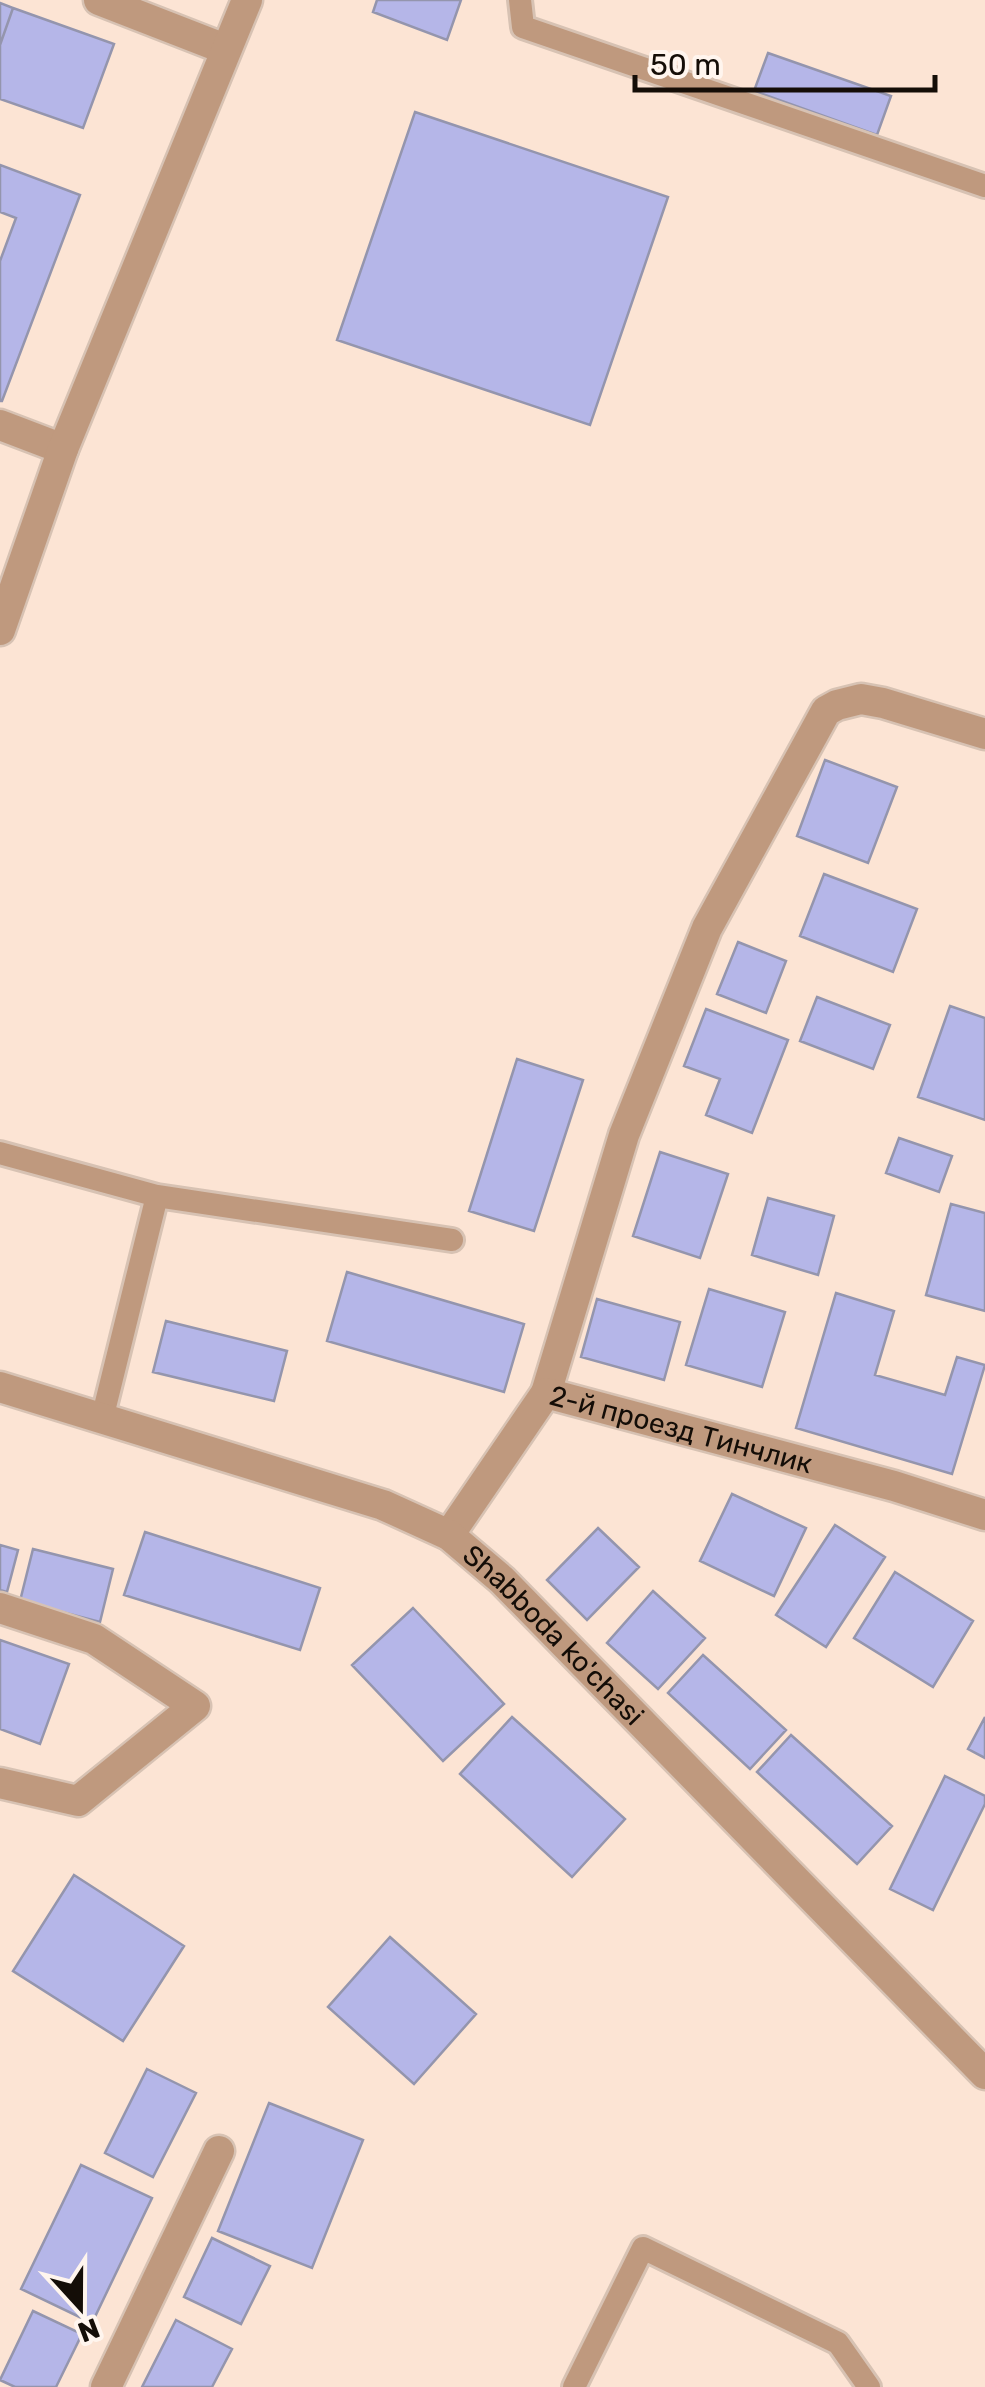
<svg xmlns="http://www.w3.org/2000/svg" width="985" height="2387" font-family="Rubik,sans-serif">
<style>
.building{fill:#b5b6e8;stroke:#9495ad;stroke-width:2.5}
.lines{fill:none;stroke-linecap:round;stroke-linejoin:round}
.service-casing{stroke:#d7c2b3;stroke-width:28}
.minor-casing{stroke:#d7c2b3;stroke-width:35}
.tertiary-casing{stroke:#d7c2b3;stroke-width:35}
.service{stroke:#bf997e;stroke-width:22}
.minor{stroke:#bf997e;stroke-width:30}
.tertiary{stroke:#bf997e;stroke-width:30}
.labels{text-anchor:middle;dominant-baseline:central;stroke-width:8;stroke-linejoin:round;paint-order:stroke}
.street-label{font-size:28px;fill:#140d07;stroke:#fff5ee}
</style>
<rect width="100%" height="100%" fill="#fce4d4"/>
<path class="building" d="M377,0H461L447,40L373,12Z
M0,3L13,8L0,45Z
M13,8L114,44L83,128L0,99V45Z
M768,53L891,96L877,135L754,91Z
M415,112L668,197L590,425L337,340Z
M0,165L80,195L2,401H0V261L16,218L0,212Z
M825,760L897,787L868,863L797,836Z
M824,874L917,909L893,972L800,936Z
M738,942L786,961L766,1013L717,994Z
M817,997L890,1025L873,1069L800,1041Z
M950,1006L985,1018V1120L918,1097Z
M706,1009L788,1040L752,1133L706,1115L720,1079L684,1066Z
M517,1059L583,1080L534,1231L469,1211Z
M899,1138L952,1156L939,1192L886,1173Z
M660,1152L728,1174L700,1258L633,1236Z
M768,1198L834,1216L818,1275L752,1255Z
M951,1204L985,1213V1311L926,1295Z
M347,1272L524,1324L504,1392L327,1341Z
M709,1289L785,1312L762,1387L686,1365Z
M836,1293L894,1311L875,1375L945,1395L957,1357L985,1365L952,1474L796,1428Z
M597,1299L680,1322L664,1380L581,1357Z
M166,1321L287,1351L274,1401L153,1372Z
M732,1494L806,1528L774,1596L700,1561Z
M835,1525L885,1557L826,1647L776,1615Z
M598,1528L639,1567L587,1620L547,1580Z
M145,1532L320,1588L300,1650L124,1595Z
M0,1545L18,1550L7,1592L0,1590Z
M33,1549L113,1569L100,1622L20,1601Z
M895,1572L973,1621L933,1687L854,1638Z
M653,1591L705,1638L658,1689L607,1643Z
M413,1608L504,1704L443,1761L352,1665Z
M0,1640L69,1664L40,1744L0,1729Z
M703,1655L786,1730L750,1769L668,1693Z
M512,1717L625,1819L572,1877L460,1774Z
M985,1717V1758L968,1749Z
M791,1735L892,1826L857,1864L757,1772Z
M945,1776L985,1796V1804L933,1910L890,1889Z
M74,1875L184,1946L123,2041L13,1971Z
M390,1937L476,2014L414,2084L328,2007Z
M147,2069L196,2093L153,2177L105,2153Z
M269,2103L363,2140L312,2268L218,2231Z
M81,2165L152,2198L92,2323L21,2289Z
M212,2238L270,2266L241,2324L184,2297Z
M33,2311L82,2334L56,2387H15L0,2380Z
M176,2320L232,2349L212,2387H142Z"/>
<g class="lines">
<g class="service-casing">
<path id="service" d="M520,0L523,27L985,186
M0,1153L157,1196L452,1240
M102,1419L157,1196
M574,2387L643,2248L838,2343L869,2387"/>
</g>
<g class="minor-casing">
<g id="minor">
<path d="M99,0L225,49"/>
<path d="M0,425L63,449"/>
<path d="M0,630L63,449L247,0"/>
<path d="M546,1393L624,1135L707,928L826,711L837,705L861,699L883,703L985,734"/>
<path id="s1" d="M449,1535L546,1393L894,1486L985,1515"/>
<path d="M0,1608L94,1639L195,1706L78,1801L0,1783"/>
<path d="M106,2387L219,2151"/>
</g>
</g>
<g class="tertiary-casing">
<g id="tertiary">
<path id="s2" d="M0,1387L383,1505L449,1535L502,1580L985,2074"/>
</g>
</g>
<use href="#service" class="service"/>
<use href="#minor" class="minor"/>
<use href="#tertiary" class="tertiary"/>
</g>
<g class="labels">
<g class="street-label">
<text stroke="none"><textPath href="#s1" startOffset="312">2-й проезд Тинчлик</textPath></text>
<text stroke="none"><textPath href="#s2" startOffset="618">Shabboda ko'chasi</textPath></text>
</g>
</g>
<g transform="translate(80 2307) rotate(159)" stroke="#fff5ee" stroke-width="8" paint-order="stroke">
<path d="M0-8L18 38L0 25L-18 38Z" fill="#140d07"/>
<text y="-15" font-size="28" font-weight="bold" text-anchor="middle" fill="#140d07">N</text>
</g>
<path d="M635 75v15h300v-15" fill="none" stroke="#140d07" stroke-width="5"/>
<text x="650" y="75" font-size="30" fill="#140d07" stroke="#fff5ee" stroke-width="8" paint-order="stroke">50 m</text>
</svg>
